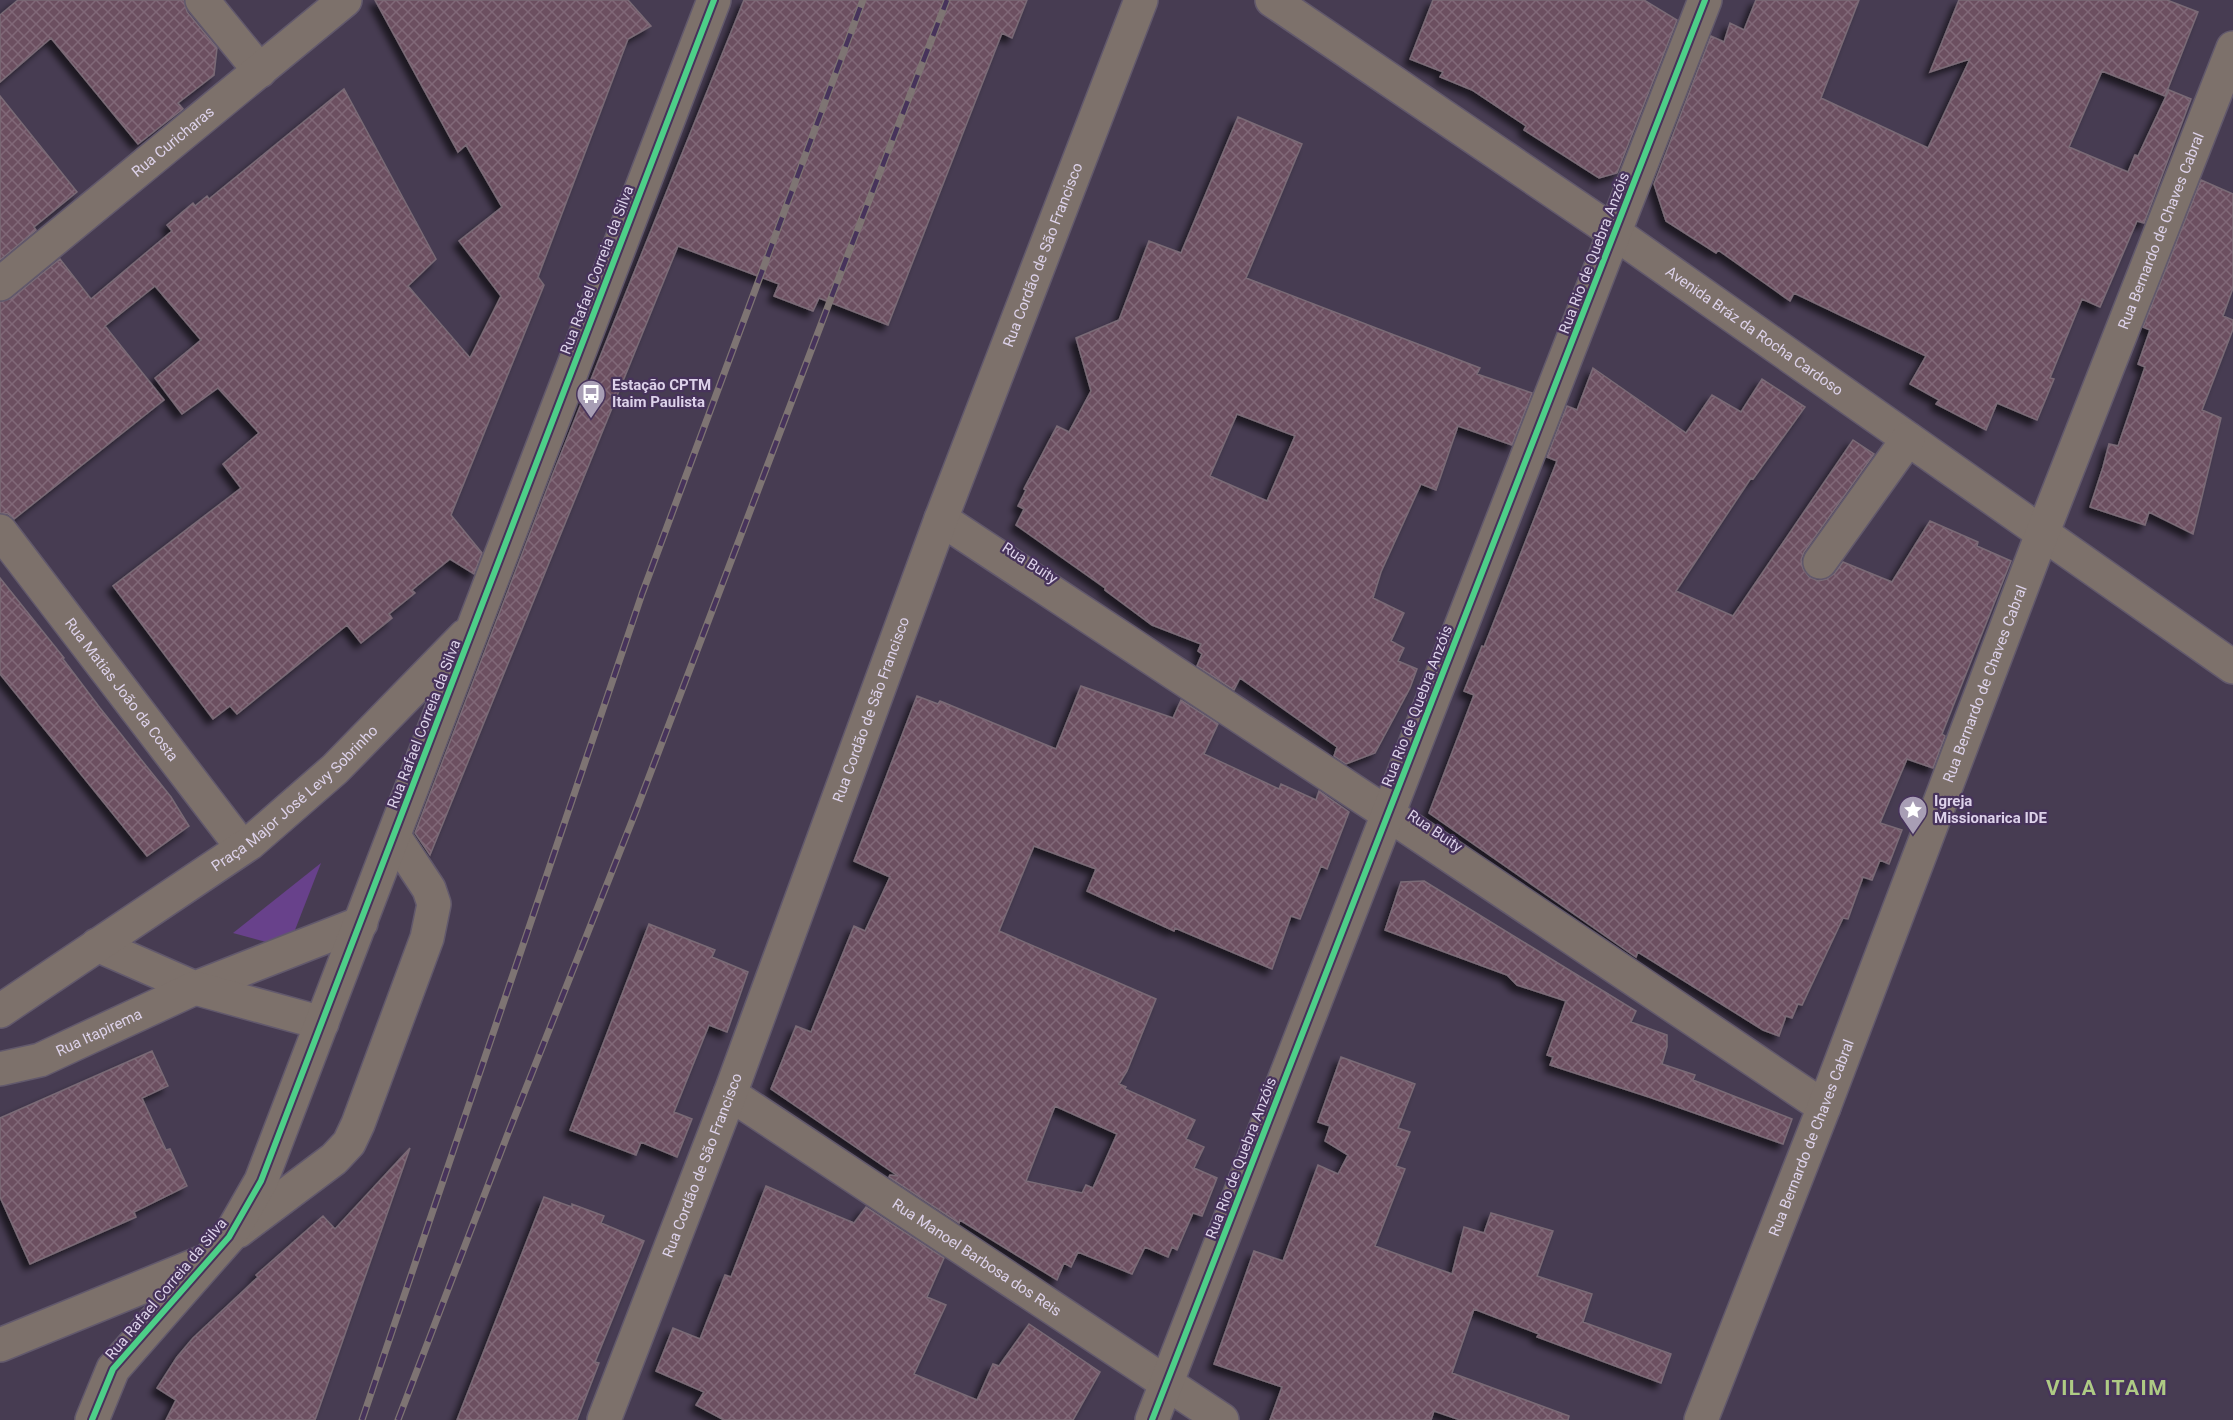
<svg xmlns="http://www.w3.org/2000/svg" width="2233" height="1420" font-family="Roboto,sans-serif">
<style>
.green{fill:#68418b}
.building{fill:url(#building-cross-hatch);stroke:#7a6b76;stroke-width:1.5;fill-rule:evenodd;filter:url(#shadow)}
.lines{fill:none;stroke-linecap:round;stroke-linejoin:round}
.minor-casing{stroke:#62596c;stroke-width:36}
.minor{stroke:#7d716b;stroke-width:33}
.rail-casing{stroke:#7e7473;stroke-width:7}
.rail{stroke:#47335b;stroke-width:4.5;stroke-dasharray:14;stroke-linecap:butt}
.cycleway-casing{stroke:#47335b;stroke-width:10}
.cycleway{stroke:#4dcf88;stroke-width:6}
.labels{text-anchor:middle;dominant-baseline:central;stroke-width:4.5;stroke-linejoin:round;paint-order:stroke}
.street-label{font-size:15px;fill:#ddd2ea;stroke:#47335b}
.poi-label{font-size:15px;font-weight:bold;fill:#ddd2ea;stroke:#47335b;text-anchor:start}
.district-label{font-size:21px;font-weight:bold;letter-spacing:1.5px;fill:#aecb84;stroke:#47335b}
</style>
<defs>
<pattern id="building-cross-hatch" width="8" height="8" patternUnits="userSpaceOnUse" patternTransform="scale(1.5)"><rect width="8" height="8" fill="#6c5061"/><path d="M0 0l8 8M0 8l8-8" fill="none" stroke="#816878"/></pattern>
<filter id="shadow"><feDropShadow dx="-5.5" dy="5.5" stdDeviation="3" flood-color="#0009"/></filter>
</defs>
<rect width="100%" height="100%" fill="#473c52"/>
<path class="green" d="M321,863L288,948L233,933Z"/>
<path class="building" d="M18,0H184L187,12L217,48L214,75L178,103L183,109L138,144L51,38L0,82V15Z
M375,0H628L651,26L628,39L538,277L544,285L451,515L482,553L474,574L450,559L412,590L415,593L389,614L392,618L361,643L347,625L237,714L230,706L213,719L113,586L241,488L223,464L259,433L218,388L182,414L155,378L201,340L155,286L105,326L164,400L14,519L8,514L0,513V302L12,298L60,259L91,299L172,231L167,225L193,203L195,206L207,196L209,199L344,89L436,259L408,286L470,358L501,296L459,241L502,207L466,145L458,152Z
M744,0H1027L1012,38L1002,33L888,325L819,298L813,311L774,296L779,284L678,246L430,855L415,833L552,476Z
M1433,0H1644L1677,20L1617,173L1599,178L1524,130L1526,126L1472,90L1440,77L1443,72L1410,59Z
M1756,0H1859L1821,98L1928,148L1970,59L1930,72L1959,0H2167L2198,12L2165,96L2102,71L2069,147L2128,172L2135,155L2138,156L2169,90L2191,99L2144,223L2137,221L2100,307L2082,299L2050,378L2054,379L2037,420L1997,403L1986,430L1936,404L1939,400L1910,384L1926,356L1794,293L1790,301L1718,250L1716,253L1666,221L1654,184L1711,36L1724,42L1730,23L1744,30Z
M0,96L77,192L34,227L36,230L0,260Z
M1238,117L1302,144L1246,278L1480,368L1477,374L1532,393L1512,445L1458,426L1436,490L1421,484L1381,572L1373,598L1404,613L1391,641L1404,648L1398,661L1417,669L1410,688L1375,753L1346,764L1334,756L1337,747L1240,678L1234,690L1197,666L1202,654L1198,651L1201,644L1152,625L1105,590V588L1016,525L1024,509L1018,506L1026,490L1024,489L1057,426L1069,432L1091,391L1076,338L1119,320L1149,241L1181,253ZM1237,414L1295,436L1267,501L1210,476Z
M2201,180L2233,194V288L2223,316L2233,320V329L2202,410L2221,418L2193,534L2149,512L2145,525L2090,507L2103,467L2109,444L2118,446L2145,367L2138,364L2150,330L2143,327Z
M1593,368L1686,433L1712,395L1741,412L1762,379L1805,407L1753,479L1751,478L1676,591L1733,616L1853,440L1874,454L1804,552L1801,560L1803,569L1809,577L1818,581L1827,579L1835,573L1843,562L1892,582L1930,521L1978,542L1977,546L2011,561L1942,734L1945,736L1933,768L1907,759L1880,823L1902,830L1889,864L1880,860L1872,880L1863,877L1848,919L1843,918L1802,1005L1798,1004L1792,1018L1786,1016L1779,1036L1763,1030L1638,952L1636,957L1429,813L1474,695L1464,691L1482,646L1484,647L1557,461L1547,457L1567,406L1577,410Z
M0,578L64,658L63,659L100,708L171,797L189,826L147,856L0,674Z
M1081,686L1173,718L1181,700L1218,724L1204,754L1279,789L1281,784L1316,800L1319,791L1349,812L1327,869L1321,866L1300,919L1291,916L1272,969L1175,928L1174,931L1087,891L1096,869L1034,846L999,931L1156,999L1127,1071L1119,1084L1126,1087L1125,1089L1195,1120L1186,1139L1204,1147L1194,1168L1217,1178L1202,1216L1193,1213L1177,1250L1172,1247L1168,1257L1145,1247L1132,1274L1078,1252L1071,1267L1064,1263L1057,1280L960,1220L959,1223L889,1177L890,1175L898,1176L771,1089L796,1026L811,1032L854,926L865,931L890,877L854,861L917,696L938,704L940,701L1056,749ZM1055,1106L1117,1134L1093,1188L1086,1185L1082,1193L1026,1181Z
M1424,881L1636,1011L1631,1022L1667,1035V1047L1662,1064L1695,1075L1693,1080L1792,1119L1783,1144L1649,1097L1550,1065L1553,1057L1547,1055L1566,1001L1517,985L1507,975L1385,930L1401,882Z
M649,924L715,950L712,957L748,972L727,1032L709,1025L674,1112L692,1119L677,1157L641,1142L636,1155L570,1130Z
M152,1051L168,1086L142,1098L166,1150L170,1149L187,1186L134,1212L136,1217L30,1264L0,1197V1118Z
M1341,1057L1415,1084L1398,1128L1410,1132L1396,1166L1405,1169L1375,1246L1452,1274L1464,1227L1484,1233L1491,1213L1553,1231L1537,1276L1592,1294L1583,1322L1671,1354L1661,1383L1537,1337L1539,1334L1474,1309L1452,1373L1569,1416L1568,1420H1460L1434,1411L1431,1420H1270L1282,1387L1214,1364L1254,1251L1283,1261L1318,1165L1338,1174L1348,1155L1325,1141L1330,1126L1318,1122Z
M410,1148L315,1420H166L176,1400L157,1388L177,1357L193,1338L258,1277L256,1275L323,1216L335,1229Z
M766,1186L854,1223L866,1207L944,1258L927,1297L946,1305L914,1374L977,1400L993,1364L999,1366L1029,1324L1100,1372L1073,1420H724L696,1405L704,1392L656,1371L673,1328L700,1339L725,1275L731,1277Z
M544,1197L572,1207V1204L604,1216L601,1223L644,1241L595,1362L599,1363L577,1420H457Z"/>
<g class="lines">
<g class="minor-casing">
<g id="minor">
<path d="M202,0L260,71"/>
<path id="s1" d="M1272,0L1615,233L2233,667"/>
<path id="s2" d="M0,284L345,0"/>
<path d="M941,519L1388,814L1824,1107"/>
<path id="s3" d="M0,531L242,847"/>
<path d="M1820,562L1908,439"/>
<path d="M97,945L195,988L361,923"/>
<path id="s4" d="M0,1011L250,843L335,769L465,636"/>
<path id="s5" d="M0,1069L40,1060L195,988L322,1023"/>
<path id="s6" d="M730,1094L1222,1420"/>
<path d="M238,1231L334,1159L349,1143L358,1124L427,938L434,904L429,889L394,836"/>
<path d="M0,1345L201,1263"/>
<path d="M92,1420L113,1369L229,1237L261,1181L714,0"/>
<path id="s7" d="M604,1420L730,1094L941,519L1141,0"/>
<path d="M1152,1420L1705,0"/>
<path id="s8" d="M1701,1420L1824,1107L2042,534L2233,48"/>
</g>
</g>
<use href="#minor" class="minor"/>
<g class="rail-casing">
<path id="rail" d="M362,1420L642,594L863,0
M398,1420L507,1136L636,811L833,293L947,0"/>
</g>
<use href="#rail" class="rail"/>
<g class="cycleway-casing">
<path id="cycleway" d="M92,1420L113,1369L229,1237L261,1181L714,0
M1152,1420L1705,0"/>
</g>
<use href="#cycleway" class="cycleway"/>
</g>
<defs>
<g id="bus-pin" transform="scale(1.5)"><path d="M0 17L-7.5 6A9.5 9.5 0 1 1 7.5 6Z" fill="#a89eb5" stroke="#47335b"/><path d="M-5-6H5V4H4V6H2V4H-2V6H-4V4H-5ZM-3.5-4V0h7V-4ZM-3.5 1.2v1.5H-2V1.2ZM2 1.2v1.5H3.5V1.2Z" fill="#fff"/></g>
<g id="sight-pin" transform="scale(1.5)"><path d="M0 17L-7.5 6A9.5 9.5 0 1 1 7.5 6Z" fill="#a89eb5" stroke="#47335b"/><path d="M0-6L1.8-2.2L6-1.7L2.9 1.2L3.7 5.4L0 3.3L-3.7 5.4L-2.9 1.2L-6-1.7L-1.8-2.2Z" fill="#fff"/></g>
</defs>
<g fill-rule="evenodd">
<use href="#bus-pin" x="591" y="394"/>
<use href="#sight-pin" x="1913" y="810"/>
</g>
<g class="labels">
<g class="street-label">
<text stroke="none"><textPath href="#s2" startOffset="224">Rua Curicharas</textPath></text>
<text stroke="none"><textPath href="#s8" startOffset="1275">Rua Bernardo de Chaves Cabral</textPath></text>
<text transform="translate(1594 253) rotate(-69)">Rua Rio de Quebra Anzóis</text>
<text stroke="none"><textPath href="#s7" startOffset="1245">Rua Cordão de São Francisco</textPath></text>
<text transform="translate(597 270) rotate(-69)">Rua Rafael Correia da Silva</text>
<text stroke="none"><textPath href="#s1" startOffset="585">Avenida Bráz da Rocha Cardoso</textPath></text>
<text transform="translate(1030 563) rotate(33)">Rua Buity</text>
<text stroke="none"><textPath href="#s8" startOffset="789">Rua Bernardo de Chaves Cabral</textPath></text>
<text stroke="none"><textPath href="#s3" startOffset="200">Rua Matias João da Costa</textPath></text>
<text transform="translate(1417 706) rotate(-69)">Rua Rio de Quebra Anzóis</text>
<text stroke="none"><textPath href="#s7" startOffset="759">Rua Cordão de São Francisco</textPath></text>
<text transform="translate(424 724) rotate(-69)">Rua Rafael Correia da Silva</text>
<text stroke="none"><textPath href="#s4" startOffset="364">Praça Major José Levy Sobrinho</textPath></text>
<text transform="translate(1435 831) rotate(34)">Rua Buity</text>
<text stroke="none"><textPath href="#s5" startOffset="106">Rua Itapirema</textPath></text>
<text stroke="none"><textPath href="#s8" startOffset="303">Rua Bernardo de Chaves Cabral</textPath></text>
<text transform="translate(1241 1158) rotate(-69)">Rua Rio de Quebra Anzóis</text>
<text stroke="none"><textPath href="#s7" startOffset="273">Rua Cordão de São Francisco</textPath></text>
<text stroke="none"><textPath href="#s6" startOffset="296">Rua Manoel Barbosa dos Reis</textPath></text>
<text transform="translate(166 1289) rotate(-50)">Rua Rafael Correia da Silva</text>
</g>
<g class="poi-label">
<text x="612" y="385">Estação CPTM<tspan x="612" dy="17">Itaim Paulista</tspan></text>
<text x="1934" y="801">Igreja<tspan x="1934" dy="17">Missionarica IDE</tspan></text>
</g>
<g class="district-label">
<text x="2107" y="1388">VILA ITAIM</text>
</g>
</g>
</svg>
